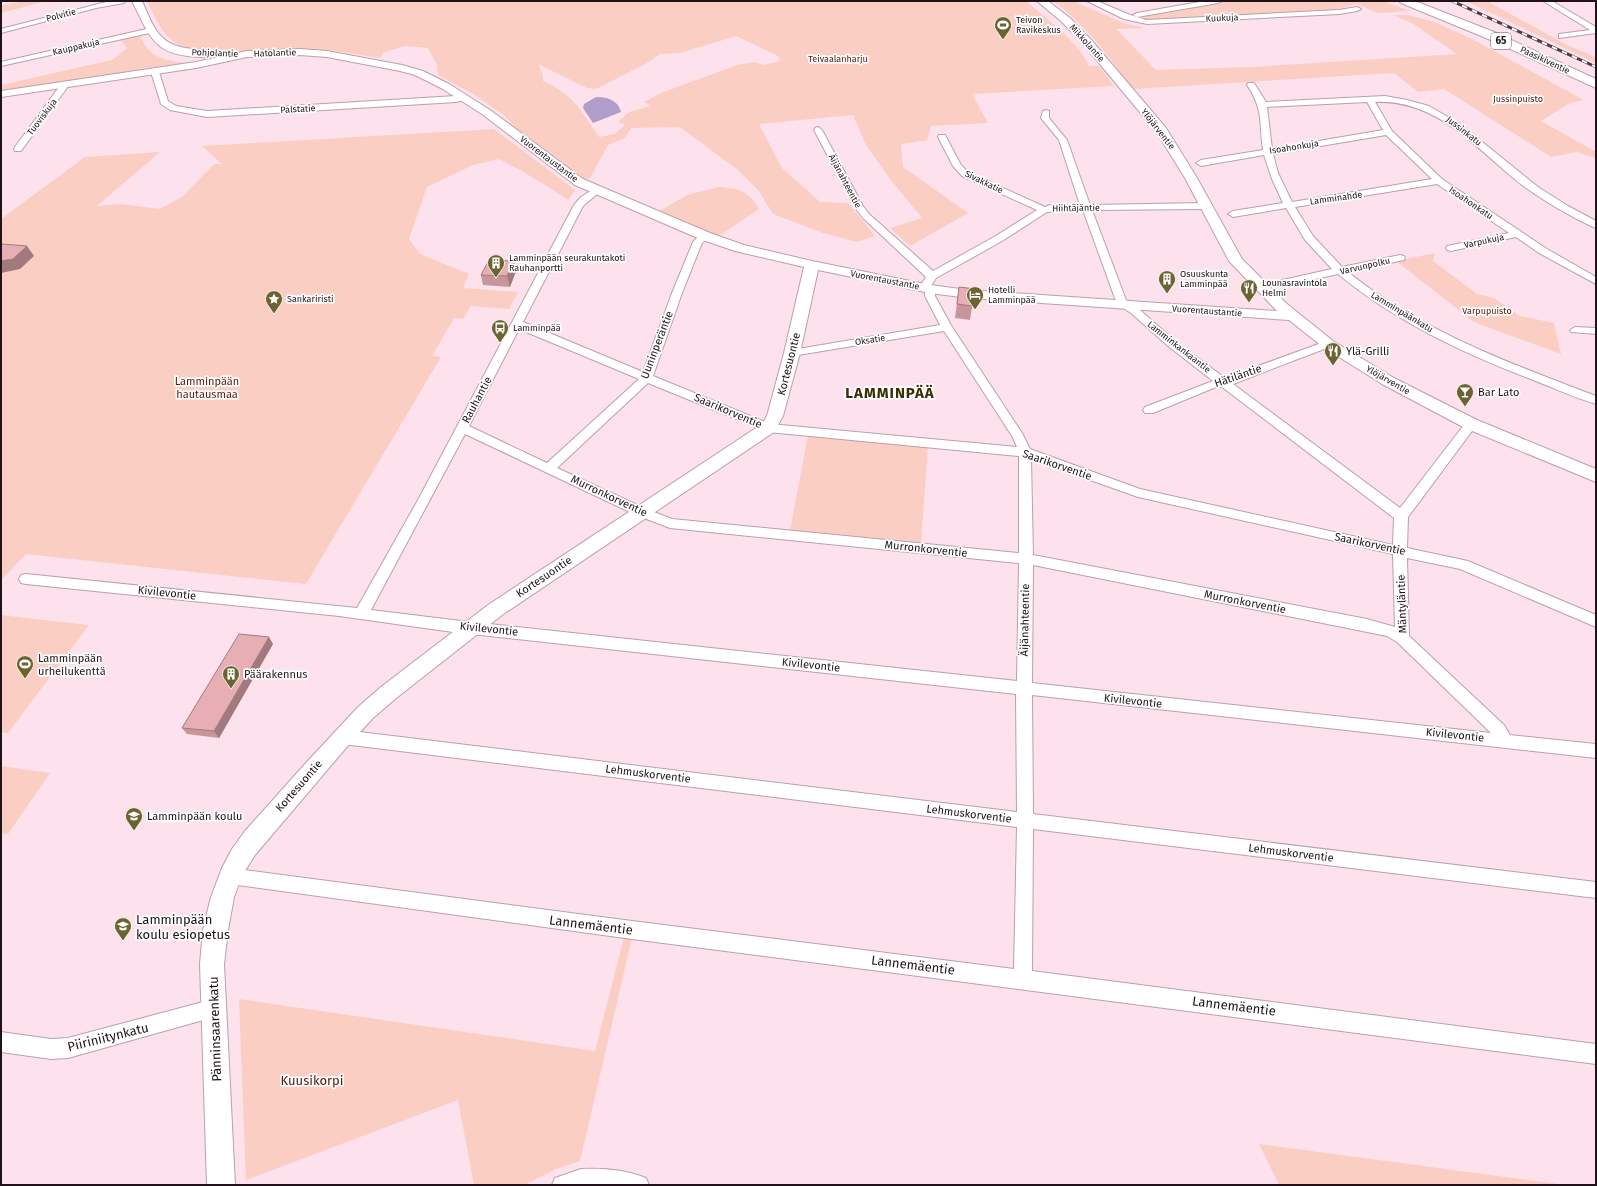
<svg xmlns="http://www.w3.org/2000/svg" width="1597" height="1186" font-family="'Fira Sans',sans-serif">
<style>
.green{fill:#fbcec3;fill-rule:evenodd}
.water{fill:#b19dca}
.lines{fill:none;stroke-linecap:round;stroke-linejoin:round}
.street-casing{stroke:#bd9eac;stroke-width:2}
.secondary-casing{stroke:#bd9eac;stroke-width:2}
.highway-casing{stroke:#bd9eac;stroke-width:2}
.street{fill:#fff;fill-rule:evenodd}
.secondary{fill:#fff;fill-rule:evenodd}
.highway{fill:#fff;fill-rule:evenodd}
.rail-casing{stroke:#4c3d44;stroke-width:3}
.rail{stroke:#fff;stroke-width:2;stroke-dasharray:5.5;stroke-linecap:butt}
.wall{fill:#c7969b}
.shaded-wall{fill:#a27a7e}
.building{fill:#e7aeb4;stroke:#a27a7e}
.labels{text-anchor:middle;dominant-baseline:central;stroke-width:3.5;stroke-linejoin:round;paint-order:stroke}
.far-street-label{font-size:9px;fill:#1f1319;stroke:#fff}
.far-poi-label{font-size:9px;fill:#1f1319;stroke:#fff;text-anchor:start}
.far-park-label{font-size:9px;fill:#571709;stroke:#fff}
.shield{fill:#fff;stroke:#625a5e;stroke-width:1}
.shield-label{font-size:10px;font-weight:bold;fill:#1f1319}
.street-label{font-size:11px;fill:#1f1319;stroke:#fff}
.poi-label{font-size:11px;fill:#1f1319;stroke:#fff;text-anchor:start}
.park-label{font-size:11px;fill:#571709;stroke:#fff}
.near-poi-label{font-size:13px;fill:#1f1319;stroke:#fff;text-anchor:start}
.near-street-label{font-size:13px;fill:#1f1319;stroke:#fff}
.near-park-label{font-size:13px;fill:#571709;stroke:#fff}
.district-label{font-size:15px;font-weight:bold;letter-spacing:1px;fill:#373005;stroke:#fff}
</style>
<rect width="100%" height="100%" fill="#fde1ed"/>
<path class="green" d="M23,1H46L1,13V6Z
M147,1H1026C1045,18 1080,43 1089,66H1099L1114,86L972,94L988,123L931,126L927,140L901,144L903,167L968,213L910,246L890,228L922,218L890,179L866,145L853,115L759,124L782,168L820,202L848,203L875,236L857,242L823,233L773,214L758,190L738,170L680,127L631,128L625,138L608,145L590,178L585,179L515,127L504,115L473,94L438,75L437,65L428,48L405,46L382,53V56L379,58C355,54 331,49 307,49C274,48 203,58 176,43C162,35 154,15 147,1ZM736,36L778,56L780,61L763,65L755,62L737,65L661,93L644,102L651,106L629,112L618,122L625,125L615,134L599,137C580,109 575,96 543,81V75L538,64L587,88L596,89L647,63L660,54L680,53Z
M1053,1H1074L1123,23L1144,28L1116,29L1156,70L1251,67L1457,54L1412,23L1393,15H1408L1434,22L1472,39L1584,100L1570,103L1541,121L1596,152V158L1576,152L1551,157L1444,89L1418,92L1394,73L1133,89C1109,57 1085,24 1053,1Z
M1228,1H1383L1410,11L1378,13L1356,4L1331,11L1166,20H1143L1135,17Z
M1466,1H1487L1567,45L1596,57V63Z
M140,36C148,56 163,60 184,63L177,65L144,68L126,73L1,93V85L112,60L127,48L121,40Z
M494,129L575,190L569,200L522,171L499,159L473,165L427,187L409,239L420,254L469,274L463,288L518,292L509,309L471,306L463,319L454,318L432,356L441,357L306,584L26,554L1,580V219L85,157L160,152L97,206L120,204L159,209L182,197L214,164H222L202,146Z
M719,187C740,189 748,190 759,209L719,236L660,211L687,195Z
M1435,253L1433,261L1477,294L1494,298L1520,316L1554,323L1561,354L1474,322L1396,261Z
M808,435L928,446L921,543L790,531Z
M1,615L89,625L8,733L1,732Z
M1,766L50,773L8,834L1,833Z
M624,937L632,938L580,1161L556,1169L524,1185H474L458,1100L246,1180L239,999L595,1051Z
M1259,1144L1566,1185H1279Z"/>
<path class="water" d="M596,97C607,97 618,100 621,112L593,123L583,108L584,104Z"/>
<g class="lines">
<g class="street-casing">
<path id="street" d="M110,1H125L124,3L96,8L1,33V29Z
M1087,1H1097L1130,15L1147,20L1339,10L1357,7L1361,9L1357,11L1339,14L1147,24L1124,19Z
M1205,1H1222L1218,3L1137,17L1133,15L1137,13Z
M1543,1H1552L1596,27V33L1559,38V34L1590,30Z
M151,28H154V32L1,66V62Z
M152,70H158L159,72L168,101L176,106L207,111L456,96L465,95L469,97L468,99L456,102L207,117L170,110L161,104L151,72Z
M62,83H68L69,85L21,151H15L14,149L15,147Z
M1248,83H1254L1266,102L1385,96L1407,100L1429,106L1460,124L1538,187L1568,206L1596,221V228L1593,227C1568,215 1544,201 1522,185C1477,150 1438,99 1375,102L1392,131L1442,179L1547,249L1596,277V284L1539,253L1516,237L1451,251L1447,250L1446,248L1447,246L1509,233L1437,184L1295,207L1313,236L1342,267L1400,255L1404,256L1405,258L1404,260L1348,272C1421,331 1509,363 1596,396V404C1575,398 1554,388 1533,380C1463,353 1396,322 1338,274L1282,286L1278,285L1277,283L1278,281L1332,269L1305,240L1286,208L1233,217L1228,214L1233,211L1283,203L1272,179L1264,155L1201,166L1196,163L1201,160L1263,150C1259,123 1264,110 1247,85ZM1367,102L1383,130L1272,149L1267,107ZM1386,135L1432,179L1292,202L1278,173L1273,154Z
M1046,110L1049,111V118L1067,140L1090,205L1206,203L1211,206L1206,209L1092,210L1126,300L1139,309L1176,342L1225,378L1324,342H1332L1334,344L1332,346L1233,384L1400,508L1467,421H1475L1477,424L1475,427L1408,517L1407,548L1468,561L1596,615V627L1460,569L1407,558L1409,636L1504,725L1510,735L1596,744V758L1032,695L1033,814L1596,882V898L1033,829L1032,971L1596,1044V1064L632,939L230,884L224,882L221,876L224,870L230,868L632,921L1014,969L1017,827L343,744L337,742L335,737L337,732L343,730L1017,812L1016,694L453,632L339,616L26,584L21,583L19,579L21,575L26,574L357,608L418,500L574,205L581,197L597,187L602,190L583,206L523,322L643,372L672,293L693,242L701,234H709L710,236L702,243L682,293L653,376L770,424L1017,447L1012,436L944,331L792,356L788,355L786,353L788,351L792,350L940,325L925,296V291L920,290L919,288L926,277L863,218L856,209L814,130L815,128L818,127L822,130L863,206L869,214L933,271L994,237L1037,210L962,176L953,166L938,137L939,135H945L961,165L968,172L1045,207L1050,205H1080L1059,140L1041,118L1043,111ZM1083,210L1117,304L1131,313L1168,346L1213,381L1145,407L1143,410L1145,413H1153L1216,387H1222L1394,518L1393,545L1140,489L1030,449L1022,433L952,327L935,296V289L931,286L936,278L1002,241L1047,212ZM519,329L639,379L547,463L469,426ZM648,383L768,432L1019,456V553L672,519L646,509L557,468ZM465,434L636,515L670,528L1019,563L1017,681L453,620L371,610ZM1031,459L1138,497L1393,554L1395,627L1367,619L1033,555ZM1033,565L1387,636L1397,642L1491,733L1032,683Z
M1575,327L1596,328V334L1571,332L1570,330Z
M214,999L221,1001L223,1008L221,1015L214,1017L68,1058L51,1059L1,1052V1032L51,1039L68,1038Z
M581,1169C602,1168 627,1170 646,1178L649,1185H552L555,1178Z"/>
</g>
<g class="secondary-casing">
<path id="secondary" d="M132,1H142C148,14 153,30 164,39C180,53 215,48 220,54C216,59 206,57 200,57C153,55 151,38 132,1Z
M1037,1H1048L1070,18L1093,42L1166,128L1197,178L1242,259L1287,304L1333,341L1394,378L1477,420L1596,469V482L1465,428L1382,384L1323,347L1289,320L968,298L930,293L818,270L800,353L783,416L774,432L502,615L395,699L372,719L351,742L255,855L243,874L234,897L228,930L224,964L235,1185H207L200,964L203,930L211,897L222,868L232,849L245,831L305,764L358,707L381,687L488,605L762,424L767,416L784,353L804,267L735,251L700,239L575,185L482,114L441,88L415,75L400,71L327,57L300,55L247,57L196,68L1,97V91L196,62L247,51L300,49L327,51L402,65L423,71L449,84L490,110L583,179L710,233L744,245L812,261L930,285L968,290L1277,311L1229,261L1185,178L1157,133L1085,46L1062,22Z"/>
</g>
<g class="highway-casing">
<path id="highway" d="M1399,1H1415L1494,32L1596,79V88L1486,38L1401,3Z"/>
</g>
<use href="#street" class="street"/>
<use href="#secondary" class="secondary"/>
<use href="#highway" class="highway"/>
<g class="rail-casing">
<path id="rail" d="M1452,1L1596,67"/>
</g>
<use href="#rail" class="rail"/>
</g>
<path class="wall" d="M516,271L510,287L483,285L481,275Z
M959,287L975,289L970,320L955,318Z
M273,644L219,738L187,734L182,728Z"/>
<path class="shaded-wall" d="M27,246L34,256L20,269L1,273V261Z
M514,261L516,271L510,287L507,276Z
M269,637L273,644L219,738L214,731Z"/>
<path class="building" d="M1,244H2L27,246L13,259L1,261Z
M489,260L514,261L507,276L481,275Z
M959,287L975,289L972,306L957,304Z
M239,634L269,637L214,731L182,728Z"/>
<defs>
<g id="stadium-pin" transform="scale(0.9)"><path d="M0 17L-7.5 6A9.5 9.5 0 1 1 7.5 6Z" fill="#6b6430" stroke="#fff"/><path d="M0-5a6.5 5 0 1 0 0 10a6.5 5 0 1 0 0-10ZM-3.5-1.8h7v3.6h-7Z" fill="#fff"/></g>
<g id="building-pin" transform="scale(0.9)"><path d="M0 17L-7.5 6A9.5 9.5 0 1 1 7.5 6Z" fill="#6b6430" stroke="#fff"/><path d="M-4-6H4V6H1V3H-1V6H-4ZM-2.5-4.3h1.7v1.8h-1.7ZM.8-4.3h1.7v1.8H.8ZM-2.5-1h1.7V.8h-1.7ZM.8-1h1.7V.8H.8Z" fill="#fff"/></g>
<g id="restaurant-pin" transform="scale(0.9)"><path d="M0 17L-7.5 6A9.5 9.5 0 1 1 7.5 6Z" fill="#6b6430" stroke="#fff"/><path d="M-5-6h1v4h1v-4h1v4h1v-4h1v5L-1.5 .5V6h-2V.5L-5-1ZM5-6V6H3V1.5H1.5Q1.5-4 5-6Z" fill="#fff"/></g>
<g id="hotel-pin" transform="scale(0.9)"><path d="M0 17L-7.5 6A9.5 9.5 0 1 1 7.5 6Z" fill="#6b6430" stroke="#fff"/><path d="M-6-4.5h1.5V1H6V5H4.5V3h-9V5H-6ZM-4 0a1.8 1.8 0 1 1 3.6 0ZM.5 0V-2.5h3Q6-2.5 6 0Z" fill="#fff"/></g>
<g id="sight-pin" transform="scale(0.9)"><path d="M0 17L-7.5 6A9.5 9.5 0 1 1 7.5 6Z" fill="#6b6430" stroke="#fff"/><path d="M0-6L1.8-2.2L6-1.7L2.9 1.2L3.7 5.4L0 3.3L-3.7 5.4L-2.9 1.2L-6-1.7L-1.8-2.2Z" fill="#fff"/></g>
<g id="bus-pin" transform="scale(0.9)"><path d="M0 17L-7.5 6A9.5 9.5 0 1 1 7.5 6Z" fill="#6b6430" stroke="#fff"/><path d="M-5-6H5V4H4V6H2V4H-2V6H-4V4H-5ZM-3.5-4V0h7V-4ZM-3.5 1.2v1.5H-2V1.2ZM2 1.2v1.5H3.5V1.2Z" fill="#fff"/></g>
<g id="bar-pin" transform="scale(0.9)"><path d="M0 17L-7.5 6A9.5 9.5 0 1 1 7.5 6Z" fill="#6b6430" stroke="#fff"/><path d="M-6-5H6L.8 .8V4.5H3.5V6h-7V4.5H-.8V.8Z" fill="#fff"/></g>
<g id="school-pin" transform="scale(0.9)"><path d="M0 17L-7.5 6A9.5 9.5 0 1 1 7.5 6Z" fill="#6b6430" stroke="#fff"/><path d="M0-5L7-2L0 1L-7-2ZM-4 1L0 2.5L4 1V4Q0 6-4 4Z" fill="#fff"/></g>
</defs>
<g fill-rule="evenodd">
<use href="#stadium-pin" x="1003" y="25"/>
<use href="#building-pin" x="496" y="263"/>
<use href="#building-pin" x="1167" y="279"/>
<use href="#restaurant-pin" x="1249" y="288"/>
<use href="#hotel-pin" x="975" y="295"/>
<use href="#sight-pin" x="274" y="299"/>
<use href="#bus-pin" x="500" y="328"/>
<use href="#restaurant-pin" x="1333" y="351"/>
<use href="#bar-pin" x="1465" y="392"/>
<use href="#stadium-pin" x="25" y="664"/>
<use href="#building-pin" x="231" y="674"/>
<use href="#school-pin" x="134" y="816"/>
<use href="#school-pin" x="123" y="926"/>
</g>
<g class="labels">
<g class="far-street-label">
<text transform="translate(61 15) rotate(-15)">Polvitie</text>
<text transform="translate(1222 18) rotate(-3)">Kuukuja</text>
<text transform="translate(1087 43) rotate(48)">Mikkolantie</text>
<text transform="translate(76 47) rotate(-13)">Kauppakuja</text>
<text transform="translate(215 53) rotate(2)">Pohjolantie</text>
<text transform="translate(275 53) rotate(-2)">Hatolantie</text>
<text transform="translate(1545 60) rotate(25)">Paasikiventie</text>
<text transform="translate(298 109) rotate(-3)">Palstatie</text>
<text transform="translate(42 117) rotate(-53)">Tuoviskuja</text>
<text transform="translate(1158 129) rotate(52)">Ylöjärventie</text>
<text transform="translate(1464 131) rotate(38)">Jussinkatu</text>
<text transform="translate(1294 147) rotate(-9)">Isoahonkuja</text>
<text transform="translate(549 159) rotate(37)">Vuorentaustantie</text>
<text transform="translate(845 181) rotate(62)">Äijänahteentie</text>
<text transform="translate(984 182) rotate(26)">Sivakkatie</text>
<text transform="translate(1336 198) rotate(-8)">Lamminahde</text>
<text transform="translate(1471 203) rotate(34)">Isoahonkatu</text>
<text transform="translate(1076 208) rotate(-1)">Hiihtäjäntie</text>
<text transform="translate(1484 241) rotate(-12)">Varpukuja</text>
<text transform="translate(1365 266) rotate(-13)">Varvunpolku</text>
<text transform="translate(885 280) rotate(11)">Vuorentaustantie</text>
<text transform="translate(1207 311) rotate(4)">Vuorentaustantie</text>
<text transform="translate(1402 312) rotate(31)">Lamminpäänkatu</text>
<text transform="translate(870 340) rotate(-9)">Oksatie</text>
<text transform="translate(1179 347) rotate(38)">Lamminkankaantie</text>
<text transform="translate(1388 380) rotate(30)">Ylöjärventie</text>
</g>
<g class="far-poi-label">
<text x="1016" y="20">Teivon<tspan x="1016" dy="10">Ravikeskus</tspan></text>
<text x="509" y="258">Lamminpään seurakuntakoti<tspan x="509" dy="10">Rauhanportti</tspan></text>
<text x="1180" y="274">Osuuskunta<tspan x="1180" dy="10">Lamminpää</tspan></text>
<text x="1262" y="283">Lounasravintola<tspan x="1262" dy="10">Helmi</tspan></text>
<text x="988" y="290">Hotelli<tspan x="988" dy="10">Lamminpää</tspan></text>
<text x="287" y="299">Sankariristi</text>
<text x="513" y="328">Lamminpää</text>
</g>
<g class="far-park-label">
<text x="838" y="59">Teivaalanharju</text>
<text x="1518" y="99">Jussinpuisto</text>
<text x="1487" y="311">Varpupuisto</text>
</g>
<rect class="shield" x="1491" y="33" width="20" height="16" rx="3"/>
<g class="shield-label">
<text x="1501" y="41">65</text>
</g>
<g class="street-label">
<text transform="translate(657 345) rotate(-69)">Uuninperäntie</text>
<text transform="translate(789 364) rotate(-76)">Kortesuontie</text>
<text transform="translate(1238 376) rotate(-19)">Hätiläntie</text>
<text transform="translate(477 400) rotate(-62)">Rauhantie</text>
<text transform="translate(728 411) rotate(23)">Saarikorventie</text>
<text transform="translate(1057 465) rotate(19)">Saarikorventie</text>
<text transform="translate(609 496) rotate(25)">Murronkorventie</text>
<text transform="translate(1370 544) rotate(12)">Saarikorventie</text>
<text transform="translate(926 549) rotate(6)">Murronkorventie</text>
<text transform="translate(544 577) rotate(-34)">Kortesuontie</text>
<text transform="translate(167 593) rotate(6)">Kivilevontie</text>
<text transform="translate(1245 602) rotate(11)">Murronkorventie</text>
<text transform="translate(1402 604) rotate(-92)">Mäntyläntie</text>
<text transform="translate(1025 620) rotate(-89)">Äijänahteentie</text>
<text transform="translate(489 629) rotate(6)">Kivilevontie</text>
<text transform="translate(811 665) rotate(6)">Kivilevontie</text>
<text transform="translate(1133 701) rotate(6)">Kivilevontie</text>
<text transform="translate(1455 735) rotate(6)">Kivilevontie</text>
<text transform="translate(648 774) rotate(7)">Lehmuskorventie</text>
<text transform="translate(299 786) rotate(-49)">Kortesuontie</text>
<text transform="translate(969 814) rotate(7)">Lehmuskorventie</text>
<text transform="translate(1291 853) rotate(7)">Lehmuskorventie</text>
</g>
<g class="poi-label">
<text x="1346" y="351">Ylä-Grilli</text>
<text x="1478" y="392">Bar Lato</text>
<text x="38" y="658">Lamminpään<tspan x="38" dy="13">urheilukenttä</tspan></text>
<text x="244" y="674">Päärakennus</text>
<text x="147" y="816">Lamminpään koulu</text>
</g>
<g class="park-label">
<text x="207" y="381">Lamminpään<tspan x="207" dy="13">hautausmaa</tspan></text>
</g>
<g class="near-poi-label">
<text x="136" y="919">Lamminpään<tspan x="136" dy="15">koulu esiopetus</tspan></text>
</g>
<g class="near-street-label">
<text transform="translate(591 925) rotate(7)">Lannemäentie</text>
<text transform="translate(913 965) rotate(7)">Lannemäentie</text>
<text transform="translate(1234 1006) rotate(7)">Lannemäentie</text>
<text transform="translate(215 1029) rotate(-92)">Pänninsaarenkatu</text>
<text transform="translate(108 1037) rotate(-14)">Piiriniitynkatu</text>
</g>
<g class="near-park-label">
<text x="312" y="1080">Kuusikorpi</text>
</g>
<g class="district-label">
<text x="890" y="393">LAMMINPÄÄ</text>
</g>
</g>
<rect width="1597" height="1186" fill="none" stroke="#1f1319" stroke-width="4"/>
</svg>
